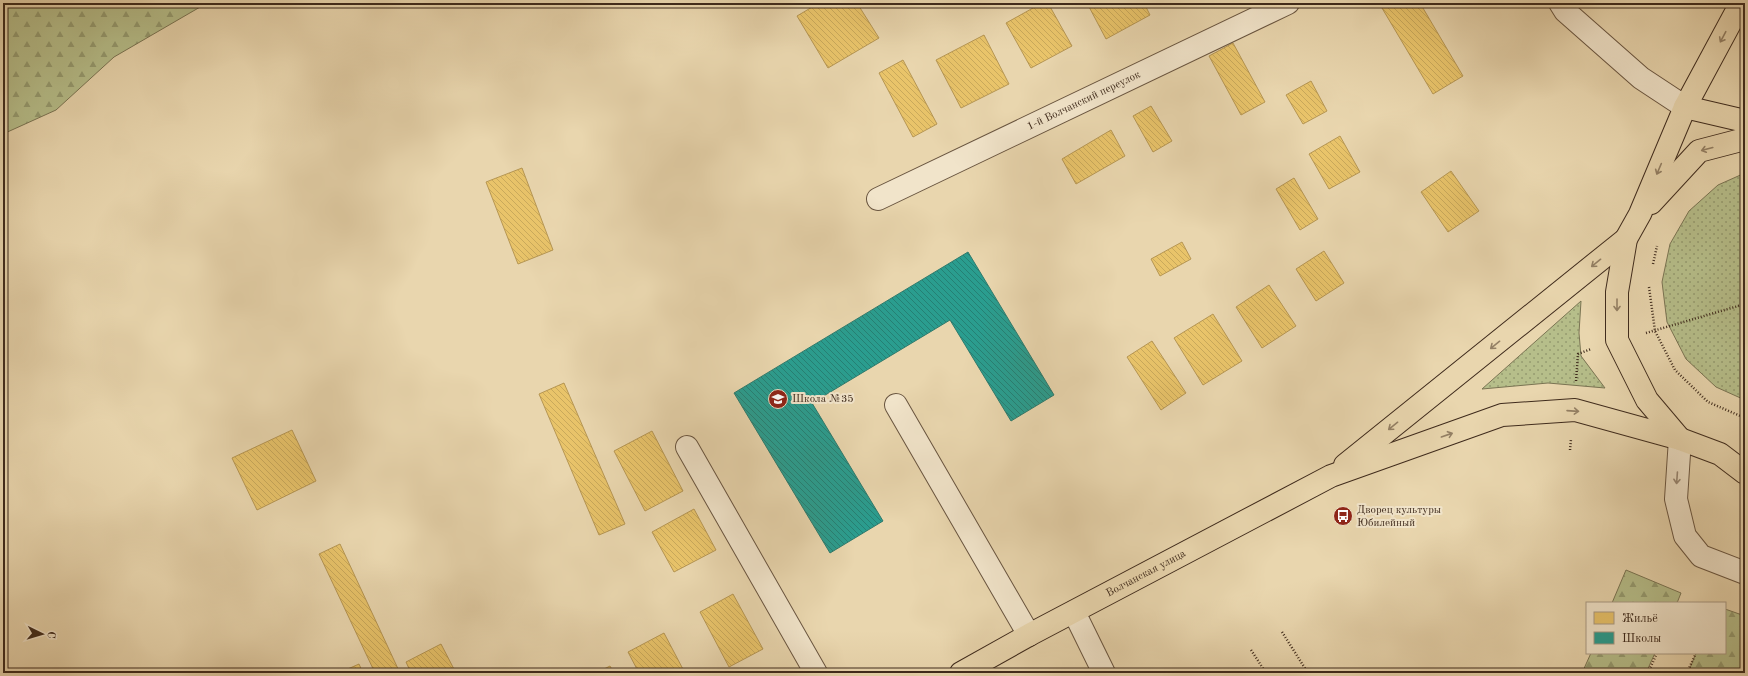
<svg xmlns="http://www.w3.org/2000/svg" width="1748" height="676" font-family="'Old Standard TT',serif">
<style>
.grass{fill:url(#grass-dots);stroke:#7a7453}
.forest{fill:url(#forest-firs);stroke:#7a7453}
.homes{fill:url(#homes-back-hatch);stroke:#b69653}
.schools{fill:url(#schools-back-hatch);stroke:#307a6c}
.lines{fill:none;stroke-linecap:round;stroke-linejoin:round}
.minor-casing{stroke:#695540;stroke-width:24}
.major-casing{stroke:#3e2a1c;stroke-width:24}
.path{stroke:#3e2a1c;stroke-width:2.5;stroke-dasharray:1 2;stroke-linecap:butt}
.minor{stroke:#f1e4ca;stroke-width:22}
.major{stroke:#e9d6ae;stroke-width:22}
.oneway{stroke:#948065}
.oneway2{stroke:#988773}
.labels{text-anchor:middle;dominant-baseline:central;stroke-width:4;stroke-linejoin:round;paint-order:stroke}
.street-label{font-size:11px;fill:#3e2a1c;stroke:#f1e4ca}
.poi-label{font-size:11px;fill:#3e2a1c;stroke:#f1e4ca;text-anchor:start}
</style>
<defs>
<pattern id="grass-dots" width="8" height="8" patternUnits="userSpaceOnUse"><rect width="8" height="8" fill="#b6be8a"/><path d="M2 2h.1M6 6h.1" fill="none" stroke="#959b70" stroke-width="1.8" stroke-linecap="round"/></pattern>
<pattern id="forest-firs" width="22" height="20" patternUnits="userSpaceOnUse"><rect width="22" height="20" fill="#b6be8a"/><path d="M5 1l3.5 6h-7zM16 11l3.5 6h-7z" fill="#959b70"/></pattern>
<pattern id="homes-back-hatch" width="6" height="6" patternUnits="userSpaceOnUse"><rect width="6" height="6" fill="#e9c46a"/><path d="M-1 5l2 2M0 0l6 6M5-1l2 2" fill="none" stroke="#c9a95b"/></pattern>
<pattern id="schools-back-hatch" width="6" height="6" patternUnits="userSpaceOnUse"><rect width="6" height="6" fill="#2a9d8f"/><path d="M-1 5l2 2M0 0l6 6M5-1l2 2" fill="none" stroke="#258074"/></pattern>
</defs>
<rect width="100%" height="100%" fill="#e9d6ae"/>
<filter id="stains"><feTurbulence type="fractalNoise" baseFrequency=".005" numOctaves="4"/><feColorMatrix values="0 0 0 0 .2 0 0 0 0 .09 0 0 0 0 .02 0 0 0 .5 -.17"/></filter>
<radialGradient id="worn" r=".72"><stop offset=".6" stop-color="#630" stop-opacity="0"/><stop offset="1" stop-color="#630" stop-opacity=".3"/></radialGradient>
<path class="grass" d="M1745,173V400L1716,387L1686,359L1667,322L1662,282L1670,244L1689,211L1718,185Z
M1581,301L1579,333L1581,356L1605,388L1548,383L1482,389Z"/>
<path class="forest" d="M3,3H207L114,57L56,110L3,134Z
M1626,570L1681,593L1677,603H1612Z
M1725,609L1745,616V673H1688L1696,653H1725Z
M1591,653H1655L1646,673H1582Z"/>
<path class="homes" d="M819,3H857L879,38L828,68L797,16Z
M1042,3H1048L1072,46L1031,68L1006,23Z
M1087,3H1144L1150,15L1106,39Z
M1379,3H1420L1463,76L1433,94Z
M984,35L1009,84L961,108L936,60Z
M1233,43L1265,102L1241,115L1209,56Z
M903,60L937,124L913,137L879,73Z
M1311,81L1327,111L1303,124L1286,95Z
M1151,106L1172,141L1153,152L1133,116Z
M1111,130L1125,156L1076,184L1062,159Z
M1340,136L1360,172L1329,189L1309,154Z
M522,168L553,250L518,264L486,182Z
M1451,171L1479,211L1448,232L1421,192Z
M1294,178L1318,219L1300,230L1276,189Z
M1182,242L1191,259L1160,276L1151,259Z
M1324,251L1344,283L1316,301L1296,269Z
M1269,285L1296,326L1262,348L1236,307Z
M1213,314L1242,361L1203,385L1174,338Z
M1152,341L1186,393L1161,410L1127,357Z
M564,383L625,524L599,535L539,394Z
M292,430L316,481L257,510L232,458Z
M652,431L683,491L645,511L614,451Z
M694,509L716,550L674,572L652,532Z
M340,544L400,673H375L319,554Z
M733,594L763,649L729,667L700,612Z
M664,633L685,673H639L628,652Z
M441,644L456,673H411L406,662Z
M359,664L363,673H341V672Z
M610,666L614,673H596Z"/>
<path class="schools" d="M968,252L1054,395L1011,421L950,320L812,403L883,521L830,553L734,393Z"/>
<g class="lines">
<g class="minor-casing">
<g id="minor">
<path d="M1560,3L1565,11L1641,78L1685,107"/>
<path id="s1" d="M878,199L1288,3"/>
<path d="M896,405L1029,635"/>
<path d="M1680,439L1676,499L1685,536L1701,556L1745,573"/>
<path d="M687,447L816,673"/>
<path d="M1074,612L1104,673"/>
</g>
</g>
<g class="major-casing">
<g id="major">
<path d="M1685,107L1745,121"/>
<path d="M1651,203L1699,151L1745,139"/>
<path d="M1680,439L1647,400L1617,340V292L1626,239L1640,214L1685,107L1741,3"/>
<path d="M1345,465L1626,239"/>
<path id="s2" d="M961,673L1029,635L1331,476L1502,415L1575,410L1680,439L1720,454L1745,473"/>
</g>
</g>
<path class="path" d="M1653,264L1657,246
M1649,287L1655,331L1675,370L1708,402L1745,418
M1646,333L1745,304
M1576,381L1578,354L1591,349
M1570,450L1571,439
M1282,632L1308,673
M1251,650L1266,673
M1648,673L1657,653
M1687,673L1696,653"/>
<use href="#minor" class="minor"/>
<use href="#major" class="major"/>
</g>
<defs><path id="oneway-shaft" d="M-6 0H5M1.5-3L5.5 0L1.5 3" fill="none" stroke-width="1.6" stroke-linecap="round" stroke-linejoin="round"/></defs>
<g class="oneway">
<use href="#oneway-shaft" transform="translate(1723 37) rotate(118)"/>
<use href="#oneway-shaft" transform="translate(1707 149) rotate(165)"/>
<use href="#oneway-shaft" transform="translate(1659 169) rotate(113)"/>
<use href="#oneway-shaft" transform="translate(1596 263) rotate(141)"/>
<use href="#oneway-shaft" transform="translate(1617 305) rotate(90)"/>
<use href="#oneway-shaft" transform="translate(1495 345) rotate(141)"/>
<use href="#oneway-shaft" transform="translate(1573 411) rotate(4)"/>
<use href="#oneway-shaft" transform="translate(1393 426) rotate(141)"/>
<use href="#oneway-shaft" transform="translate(1447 435) rotate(-19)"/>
</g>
<use class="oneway2" href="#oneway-shaft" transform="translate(1677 478) rotate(94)"/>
<defs>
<g id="school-disc" transform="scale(1)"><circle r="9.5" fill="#8f2418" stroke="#f1e4ca"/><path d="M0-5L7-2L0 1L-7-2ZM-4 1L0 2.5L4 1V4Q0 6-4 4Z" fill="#fff"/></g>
<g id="bus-disc" transform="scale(1)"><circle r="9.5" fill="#8f2418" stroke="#f1e4ca"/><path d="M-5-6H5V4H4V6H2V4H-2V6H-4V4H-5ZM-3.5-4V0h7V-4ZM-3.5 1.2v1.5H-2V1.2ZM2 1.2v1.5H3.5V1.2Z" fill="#fff"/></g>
</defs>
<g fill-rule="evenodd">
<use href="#school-disc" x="778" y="399"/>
<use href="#bus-disc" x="1343" y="516"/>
</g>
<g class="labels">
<g class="street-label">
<text stroke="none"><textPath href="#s1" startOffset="228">1-й Волчанский переулок</textPath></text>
<text stroke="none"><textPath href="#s2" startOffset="210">Волчанская улица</textPath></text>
</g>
<g class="poi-label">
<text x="792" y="399">Школа №35</text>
<text x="1357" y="510">Дворец культуры<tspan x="1357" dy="13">Юбилейный</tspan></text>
</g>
</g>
<rect width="1748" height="676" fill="none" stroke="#e9d6ae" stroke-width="16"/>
<rect x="4" y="4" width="1740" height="668" fill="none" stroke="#3e2a1c" stroke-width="2"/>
<rect x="8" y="8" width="1732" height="660" fill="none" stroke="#3e2a1c"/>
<rect x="1586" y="602" width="140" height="52" fill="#f1e4ca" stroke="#a99a84"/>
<rect x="1594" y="612" width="20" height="12" fill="#e9c46a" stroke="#a99a84"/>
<text x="1622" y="622" font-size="12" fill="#3e2a1c">Жильё</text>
<rect x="1594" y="632" width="20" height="12" fill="#2a9d8f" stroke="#a99a84"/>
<text x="1622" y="642" font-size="12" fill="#3e2a1c">Школы</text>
<g transform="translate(42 634) rotate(95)" stroke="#f1e4ca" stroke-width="3" paint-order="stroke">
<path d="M0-3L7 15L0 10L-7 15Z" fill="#3e2a1c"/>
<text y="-6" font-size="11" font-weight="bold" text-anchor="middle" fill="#3e2a1c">С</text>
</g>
<rect width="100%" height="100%" filter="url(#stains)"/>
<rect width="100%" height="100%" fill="url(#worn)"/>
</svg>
